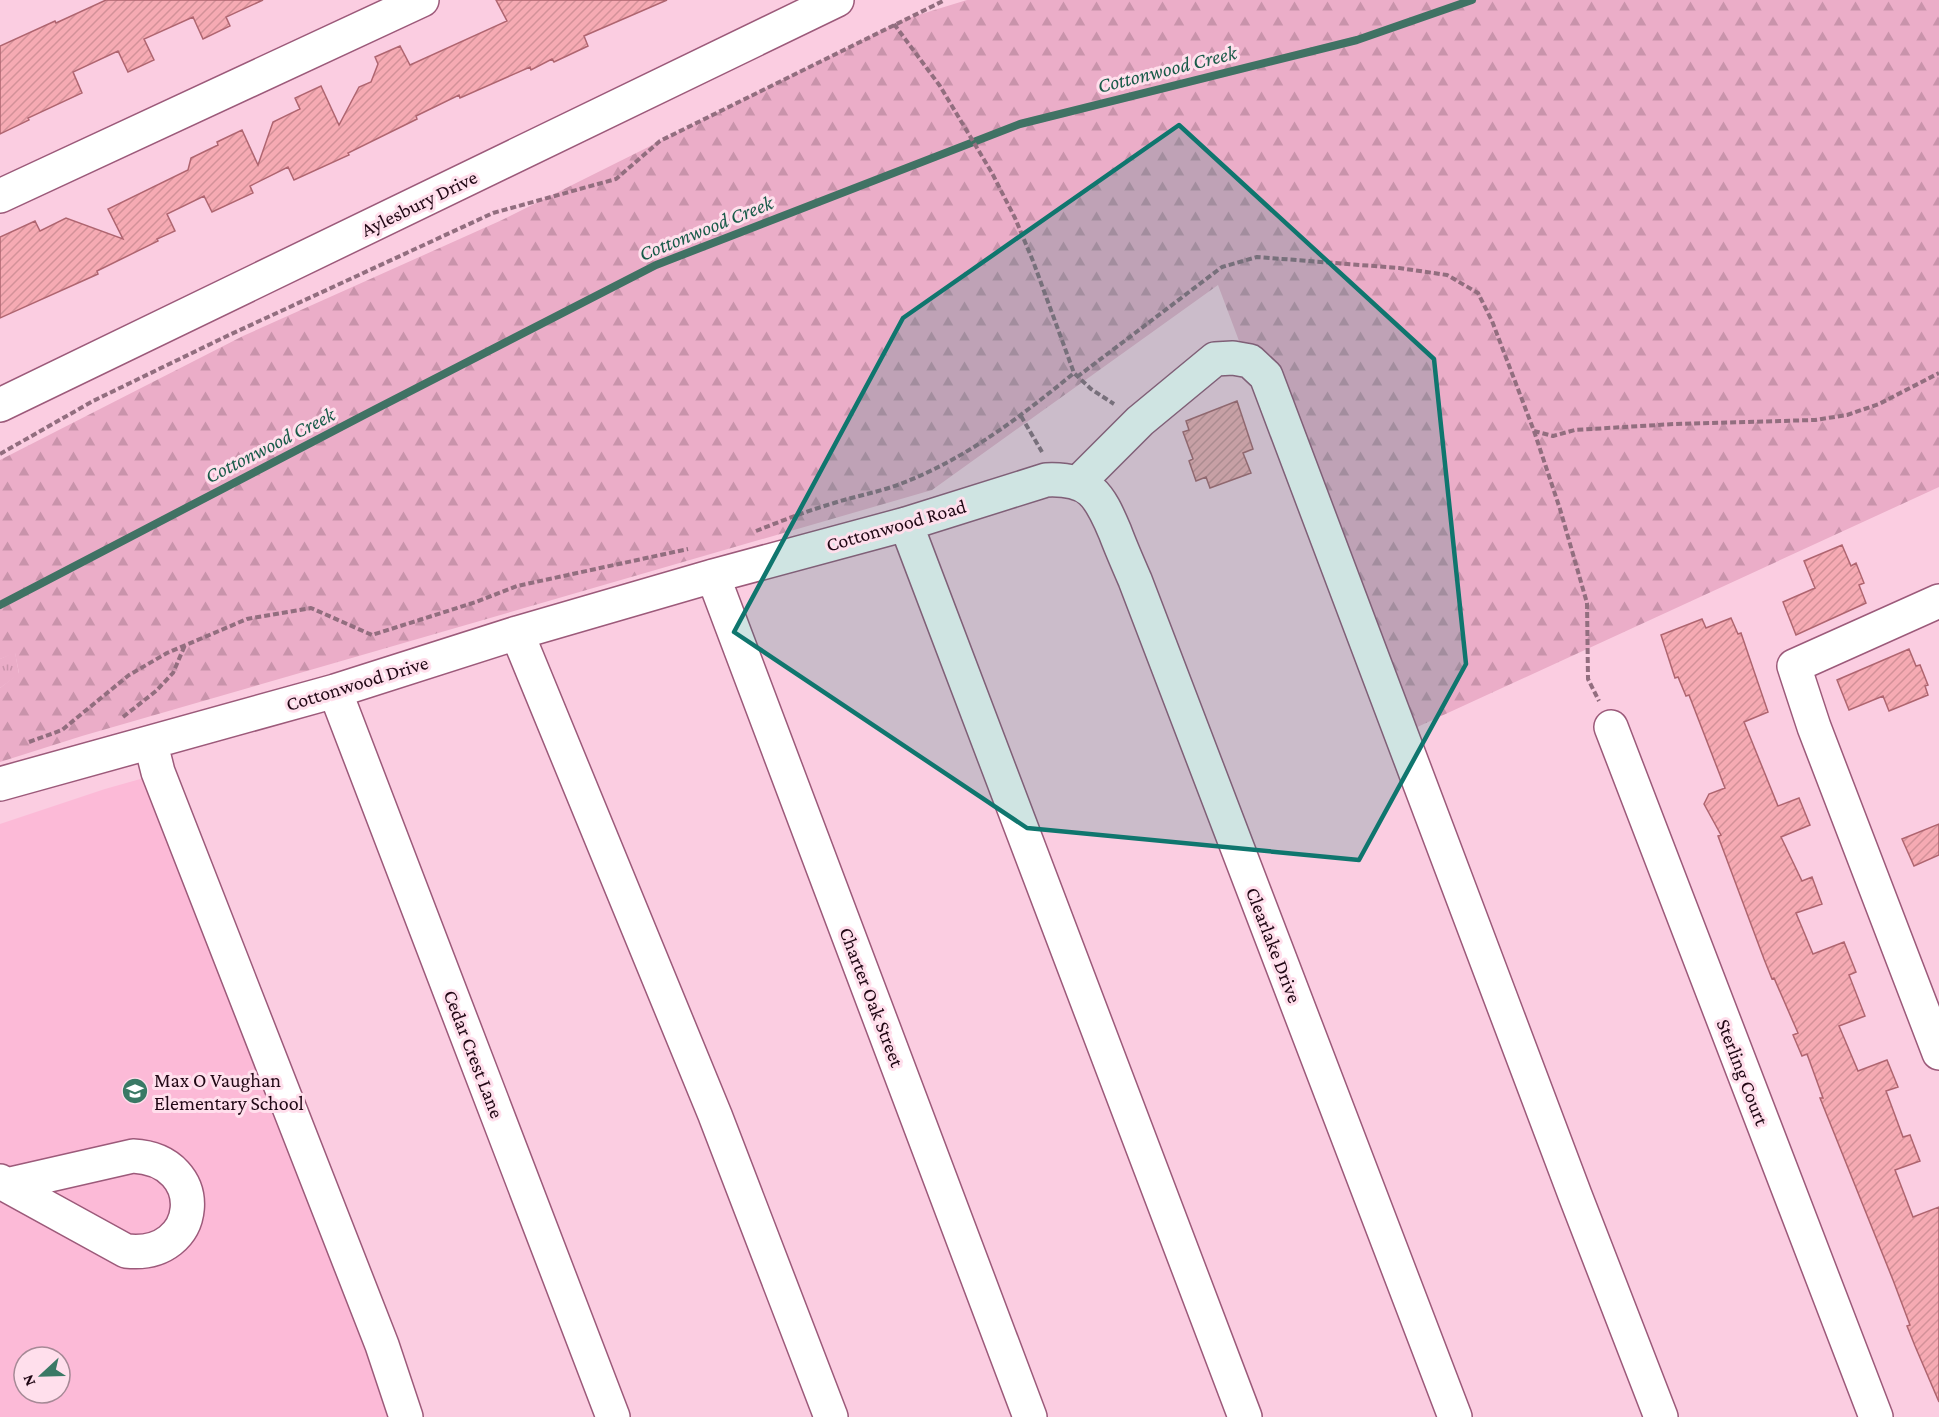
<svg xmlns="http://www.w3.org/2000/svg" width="1939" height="1417" font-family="'Crimson Pro',serif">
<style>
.built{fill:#fcbad7;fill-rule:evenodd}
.grass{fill:url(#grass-tufts)}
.forest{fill:url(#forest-firs)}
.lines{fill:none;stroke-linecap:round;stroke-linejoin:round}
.stream{stroke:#407264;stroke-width:8}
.building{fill:url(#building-hatch);stroke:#af6570;stroke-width:1.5}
.minor-casing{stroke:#9c5a7a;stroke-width:36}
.path{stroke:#926e7f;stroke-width:4;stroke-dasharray:6 3;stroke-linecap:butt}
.minor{stroke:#fff;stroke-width:33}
.marked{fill:#0f766e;fill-opacity:0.2;stroke:#0f766e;stroke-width:4.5;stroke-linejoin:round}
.labels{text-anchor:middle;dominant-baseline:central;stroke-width:6;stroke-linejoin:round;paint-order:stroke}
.street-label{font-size:20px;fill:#200714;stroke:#ffdfec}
.poi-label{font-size:20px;fill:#200714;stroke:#ffdfec;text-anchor:start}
.water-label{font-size:21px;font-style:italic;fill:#195b49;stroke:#ffdfec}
</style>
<defs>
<pattern id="grass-tufts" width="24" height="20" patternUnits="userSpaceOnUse" patternTransform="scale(1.5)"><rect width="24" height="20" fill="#ebadc8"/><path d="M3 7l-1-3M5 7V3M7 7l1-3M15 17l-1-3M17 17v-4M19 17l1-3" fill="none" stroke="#c993ab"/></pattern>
<pattern id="forest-firs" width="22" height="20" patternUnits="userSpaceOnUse" patternTransform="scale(1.5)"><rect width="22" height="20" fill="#ebadc8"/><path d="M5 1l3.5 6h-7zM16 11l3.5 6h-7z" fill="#c993ab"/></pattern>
<pattern id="building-hatch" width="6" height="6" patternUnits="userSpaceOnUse" patternTransform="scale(1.5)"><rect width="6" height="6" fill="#f6aab3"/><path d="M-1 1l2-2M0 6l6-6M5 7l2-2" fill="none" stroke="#d39199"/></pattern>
</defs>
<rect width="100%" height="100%" fill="#fbcde1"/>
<path class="built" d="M151,776L394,1417H0V824L105,789ZM24,1357H60V1393H24Z"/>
<path class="grass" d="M15,652L19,674L0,688V659Z"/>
<path class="forest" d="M967,0H1939V487L1389,740L1218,285L932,490L82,736L0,762V688L19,673L15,653L0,659V460L243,336L502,220L905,19Z"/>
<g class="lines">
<path class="stream" d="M0,605L368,413L656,265L1020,124L1357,40L1472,0"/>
</g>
<path class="building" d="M106,0H263L226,17L230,26L203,39L193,17L144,39L154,60L128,72L118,51L73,72L82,93L28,118L29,120L0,134V46L55,21L56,23Z
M496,0H667L584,36L588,46L554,62L552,59L531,70L530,67L460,98L459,95L416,116L417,119L348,153L349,155L294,180L288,167L250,186L253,193L212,212L204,196L167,214L175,231L157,239L158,241L97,271L98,274L0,318V237L35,221L40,231L66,218L123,239L108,209L188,170L191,158L218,145L217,142L242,130L258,165L273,122L300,109L295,98L321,86L339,125L359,87L371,82L378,64L375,57L400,46L410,65L507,21Z
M1237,401L1253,449L1243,453L1251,473L1210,488L1206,477L1196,481L1189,461L1193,459L1183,432L1189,430L1186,421Z
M1842,545L1851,566L1856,563L1864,583L1859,585L1866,603L1796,635L1783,602L1815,588L1804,561Z
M1731,618L1738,634L1741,633L1768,712L1744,722L1778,806L1799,798L1810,825L1781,837L1802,881L1812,877L1822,904L1796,913L1813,954L1844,942L1856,972L1849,975L1865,1016L1839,1026L1858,1071L1887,1060L1898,1087L1886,1091L1903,1137L1910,1135L1920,1161L1895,1170L1913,1217L1939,1207V1402L1915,1346L1907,1326L1910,1325L1893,1280L1820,1098H1823L1807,1054L1802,1056L1793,1035L1798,1033L1774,978L1772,979L1764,959L1718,836L1721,835L1704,804L1709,794L1725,788L1689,695L1686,696L1678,677L1675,678L1661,635L1702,619L1706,628Z
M1909,649L1916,666L1920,665L1928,685L1925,686L1928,695L1889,711L1883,696L1849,710L1837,680Z
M1939,824V855L1914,866L1902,839Z"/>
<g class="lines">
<g class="minor-casing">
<path id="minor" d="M0,196L422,0
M0,405L837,0
M1078,483L1140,421L1215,359L1233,358L1250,361L1266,376L1575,1195L1661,1417
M906,524L1245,1417
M713,576L1030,1417
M1939,601L1794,666L1814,727L1939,1053
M517,633L715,1115L831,1417
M335,691L613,1417
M1611,727L1876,1417
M151,744L158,772L382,1345L406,1417
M0,784L335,691L517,633L713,576L906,524L1046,480C1090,478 1099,494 1115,532C1121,548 1128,564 1135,580L1455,1417
M0,1181L6,1185L126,1251C202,1260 211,1160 133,1156L6,1185"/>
</g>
<path class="path" d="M894,24L940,86L992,173L1015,218L1033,261L1074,373L1091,389L1114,404
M1077,377L1222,267L1257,257L1399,268L1447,275L1478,293L1492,321L1534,431L1553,436L1575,430L1674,424L1815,420L1847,415L1879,404L1939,373
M1021,416L1042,452
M1534,431L1560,509L1587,603L1588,679L1599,701
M0,454L93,401L227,336L493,213L616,179L660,141L945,0
M756,531C781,521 807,511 834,503C856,496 879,492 900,484C966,459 1020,417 1074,373
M123,717L156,691L173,673L185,645
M29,742L62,730L129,675L167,653L247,619L311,608L372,635L476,602L517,586L688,549"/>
<use href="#minor" class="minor"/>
</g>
<path class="marked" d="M1179,125L1434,359L1466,664L1359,860L1027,828L734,632L903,318Z"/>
<defs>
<g id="school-disc" transform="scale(1.35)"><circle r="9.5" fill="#3a7965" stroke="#ffdfec"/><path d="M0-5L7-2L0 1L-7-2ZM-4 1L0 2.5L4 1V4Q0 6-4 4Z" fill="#fff"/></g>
</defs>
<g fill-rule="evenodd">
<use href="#school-disc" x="135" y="1091"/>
</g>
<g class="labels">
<g class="street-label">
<text transform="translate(419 203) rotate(-26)">Aylesbury Drive</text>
<text transform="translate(896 525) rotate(-16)">Cottonwood Road</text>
<text transform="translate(357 683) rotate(-17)">Cottonwood Drive</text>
<text transform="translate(1274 945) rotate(69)">Clearlake Drive</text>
<text transform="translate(872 997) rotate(69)">Charter Oak Street</text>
<text transform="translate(474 1054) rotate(69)">Cedar Crest Lane</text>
<text transform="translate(1743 1072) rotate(69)">Sterling Court</text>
</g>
<g class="poi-label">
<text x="154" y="1080">Max O Vaughan<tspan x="154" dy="23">Elementary School</tspan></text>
</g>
<g class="water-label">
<text transform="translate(1167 69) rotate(-14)">Cottonwood Creek</text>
<text transform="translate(706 228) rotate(-22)">Cottonwood Creek</text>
<text transform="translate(270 445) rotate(-27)">Cottonwood Creek</text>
</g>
</g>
<g transform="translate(42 1375) rotate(248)"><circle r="28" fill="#ffdfec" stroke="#a68996" stroke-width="1.5"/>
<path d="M0-4.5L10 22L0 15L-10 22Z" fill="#3a7965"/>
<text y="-9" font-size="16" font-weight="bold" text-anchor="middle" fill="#200714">N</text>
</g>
</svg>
